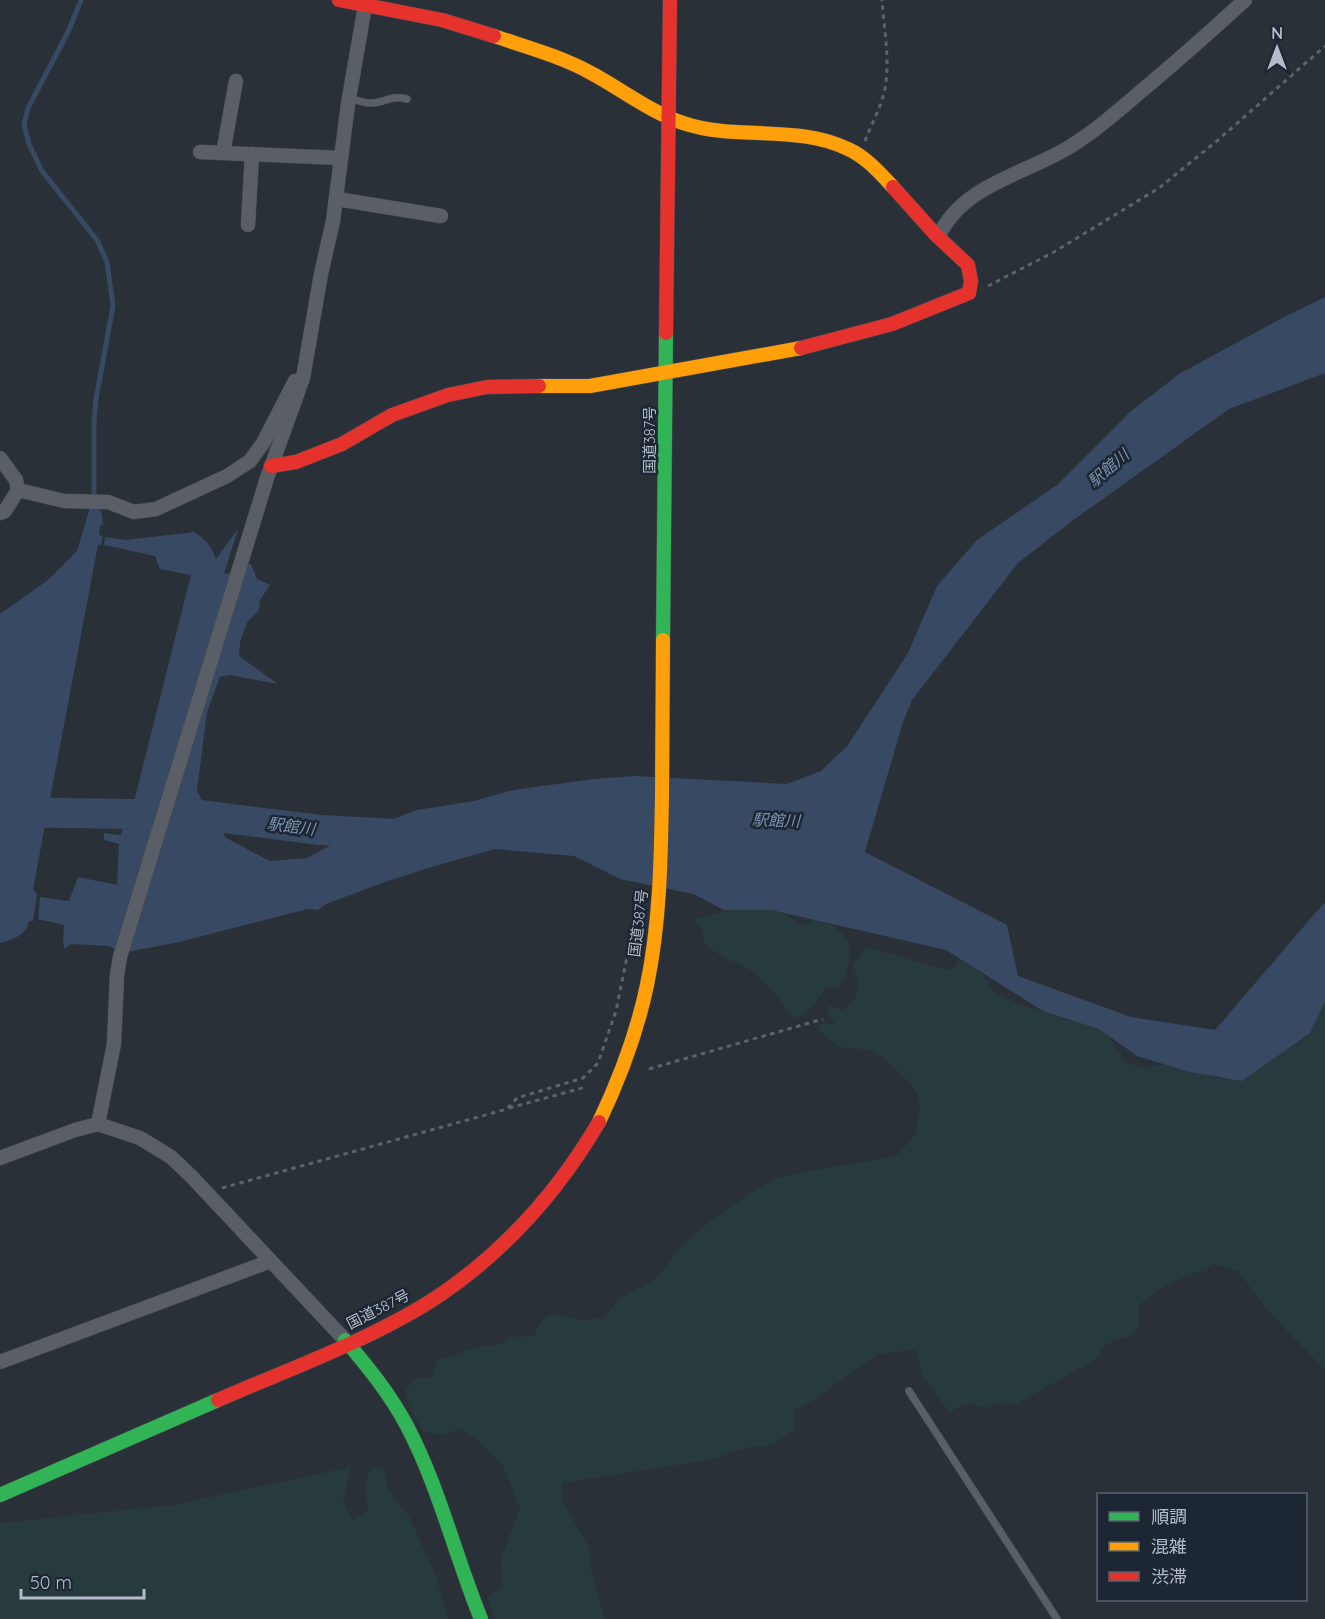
<svg xmlns="http://www.w3.org/2000/svg" width="1325" height="1619" font-family="Quicksand,'Noto Sans JP',sans-serif">
<style>
.green{fill:#273a3e}
.water{fill:#384963}
.lines{fill:none;stroke-linecap:round;stroke-linejoin:round}
.stream{stroke:#384963;stroke-width:5}
.river{stroke:#384963;stroke-width:30}
.lane-casing{stroke:#484c53;stroke-width:8}
.street-casing{stroke:#484c53;stroke-width:15}
.fast-casing{stroke:#484c53;stroke-width:15}
.slow-casing{stroke:#484c53;stroke-width:15}
.jam-casing{stroke:#484c53;stroke-width:15}
.path{stroke:#5d636a;stroke-width:3;stroke-dasharray:4.5 4.5;stroke-linecap:butt}
.lane{stroke:#5a5e66;stroke-width:7}
.street{stroke:#5a5e66;stroke-width:14}
.fast{stroke:#30b455;stroke-width:14}
.slow{stroke:#ff9f0a;stroke-width:14}
.jam{stroke:#e5322d;stroke-width:14}
.labels{text-anchor:middle;dominant-baseline:central;stroke-width:5;stroke-linejoin:round;paint-order:stroke}
.street-label{font-size:15px;fill:#b4bcc9;stroke:#1d2633}
.water-label{font-size:16px;font-style:italic;fill:#7c92b1;stroke:#1d2633}
</style>
<rect width="100%" height="100%" fill="#2a3038"/>
<path class="green" d="M738,908C763,910 783,908 802,926L818,918L835,926L849,942C850,960 850,973 838,987L825,988C817,1002 809,1012 794,1019C781,1003 768,981 750,970C734,960 715,956 703,941V929L694,919Z
M865,947L952,971L962,955L979,970L995,993L1025,1007L1050,1012L1067,1020L1089,1023L1105,1030L1125,1062L1147,1069L1166,1063L1221,1079L1251,1066L1325,976V1370C1294,1338 1263,1309 1239,1271L1215,1264L1166,1285L1139,1305V1327L1128,1336L1105,1345L1095,1360L1014,1405L1000,1403L987,1408L970,1403L956,1408L950,1413L924,1378L916,1350L878,1354L812,1401L794,1410L795,1430L772,1445L745,1448L709,1460L562,1483V1500L590,1549V1566L605,1619H496L492,1612L488,1597L502,1586L501,1559L520,1508L503,1466L483,1445L460,1428L446,1435L423,1431L410,1409L405,1391L416,1377H432L436,1361C447,1357 463,1351 474,1348C487,1345 500,1347 511,1337L534,1336L540,1323L547,1315L552,1314L583,1320L604,1318L620,1298L655,1280L684,1243L712,1220L749,1194L776,1179L809,1171L887,1158L899,1153L915,1135L920,1107L918,1096L911,1084L883,1057L870,1050L839,1047L817,1029L822,1023L835,1024L826,1011L830,1005L843,1011C861,996 861,987 853,966Z
M351,1467L343,1501L352,1520L369,1511C364,1493 364,1485 371,1468L384,1469L388,1490L410,1518L436,1576L448,1619H0V1523L173,1505Z"/>
<path class="water" d="M1325,297V373L1229,409L1072,521L1018,563L912,700L903,722L865,852L1007,925L1018,976L1131,1017L1215,1030L1323,904L1325,903V1001L1310,1033L1242,1081L1190,1072L1137,1056L1099,1029L1043,1011L946,950L771,910H724L693,894L620,879L574,856L495,849L428,868L382,883L326,904L318,910L308,909L179,942L122,953L109,946L70,944L65,949L63,943L64,925L38,919L40,897L69,901L78,877L117,885L119,844L104,840V833L121,835L124,825H128L191,575L160,569L155,556L104,545L105,537L126,540L194,532C206,539 211,546 216,559L238,529L224,574L243,570L242,565L251,564L257,579L270,585L260,600L259,610L247,622L240,642L239,656L278,684L230,675L220,677L207,712L197,791L204,804L226,838L270,861L307,858L346,837L417,810L474,801L513,790L594,779L635,776L787,784L821,771L848,745L908,653L937,586L977,540L1057,485L1130,412L1179,374L1286,316Z
M91,504L98,505L102,514L103,525H100L99,535L103,536L101,545H98L33,889L37,894L33,921H29C26,936 13,939 0,943V614L48,580L77,551Z"/>
<g class="lines">
<path class="stream" d="M81,0L68,32L28,108L24,125L29,144L42,171L97,240L107,262L113,306L96,399L94,420V500"/>
<path class="river" d="M0,812L200,815L320,830L398,834"/>
<g class="lane-casing">
<path id="lane" d="M349,98C357,100 365,104 373,103C388,102 388,95 407,99
M909,1391L1057,1619"/>
</g>
<g class="street-casing">
<path id="street" d="M200,152L341,158
M223,153L236,81
M337,199L441,216
M248,225L252,154
M938,237C964,183 1025,175 1071,146C1095,131 1117,112 1139,93C1175,63 1210,32 1245,0
M0,458L16,480L18,490L5,511L0,513
M18,490L64,501L108,502L134,512L156,509L227,476L250,461L263,443L295,381
M98,1124L114,1044L117,975L120,957L267,478L303,378L321,274L333,221L348,104L366,0
M0,1158L75,1130L98,1124L140,1138L171,1157L192,1177L345,1340
M0,1362L271,1261"/>
</g>
<g class="fast-casing">
<path id="fast" d="M663,640L666,333
M345,1340C368,1367 390,1394 407,1426C439,1487 455,1555 481,1619
M0,1495L218,1400"/>
</g>
<g class="slow-casing">
<path id="slow" d="M494,36C526,47 560,56 591,73C621,89 650,112 683,123C736,141 797,124 848,149C866,157 880,173 893,187
M539,386H590L801,348
M599,1122C620,1078 637,1033 647,985C660,923 661,858 662,795C662,743 663,692 663,640"/>
</g>
<g class="jam-casing">
<path id="jam" d="M339,0L442,20L494,36
M666,333L670,0
M801,348L892,324L969,293L971,281L968,265L936,235L893,187
M271,466L296,462L342,444L392,415L448,395L487,387L539,386
M218,1400C289,1369 376,1338 440,1295C506,1250 559,1190 599,1122"/>
</g>
<path class="path" d="M865,141C871,125 880,109 884,93C891,64 884,30 882,0
M988,286L1054,252L1159,188L1218,140L1325,46
M649,1069L823,1019
M509,1108L586,1087
M222,1188L507,1109L517,1098L583,1078L598,1063L616,1011L632,932"/>
<use href="#lane" class="lane"/>
<use href="#street" class="street"/>
<use href="#fast" class="fast"/>
<use href="#slow" class="slow"/>
<use href="#jam" class="jam"/>
</g>
<g class="labels">
<g class="street-label">
<text transform="translate(649 440) rotate(-90)">国道387号</text>
<text transform="translate(638 923) rotate(-83)">国道387号</text>
<text transform="translate(378 1309) rotate(-27)">国道387号</text>
</g>
<g class="water-label">
<text transform="translate(1108 468) rotate(-41)">駅館川</text>
<text transform="translate(776 820) rotate(2)">駅館川</text>
<text transform="translate(291 826) rotate(7)">駅館川</text>
</g>
</g>
<rect x="1097" y="1493" width="210" height="108" fill="#1d2633" stroke="#59626f" stroke-width="1.5"/>
<rect x="1109" y="1512" width="30" height="9" fill="#30b455" stroke="#59626f" stroke-width="1.5"/>
<text x="1151" y="1523" font-size="18" fill="#b4bcc9">順調</text>
<rect x="1109" y="1542" width="30" height="9" fill="#ff9f0a" stroke="#59626f" stroke-width="1.5"/>
<text x="1151" y="1553" font-size="18" fill="#b4bcc9">混雑</text>
<rect x="1109" y="1572" width="30" height="9" fill="#e5322d" stroke="#59626f" stroke-width="1.5"/>
<text x="1151" y="1583" font-size="18" fill="#b4bcc9">渋滞</text>
<g transform="translate(1277 48)" stroke="#1d2633" stroke-width="4.5" paint-order="stroke">
<path d="M0-4.5L10 22L0 15L-10 22Z" fill="#b4bcc9"/>
<text y="-9" font-size="16" font-weight="bold" text-anchor="middle" fill="#b4bcc9">N</text>
</g>
<path d="M21 1589v9h123v-9" fill="none" stroke="#b4bcc9" stroke-width="3"/>
<text x="30" y="1589" font-size="18" fill="#b4bcc9" stroke="#1d2633" stroke-width="4.5" paint-order="stroke">50 m</text>
</svg>
